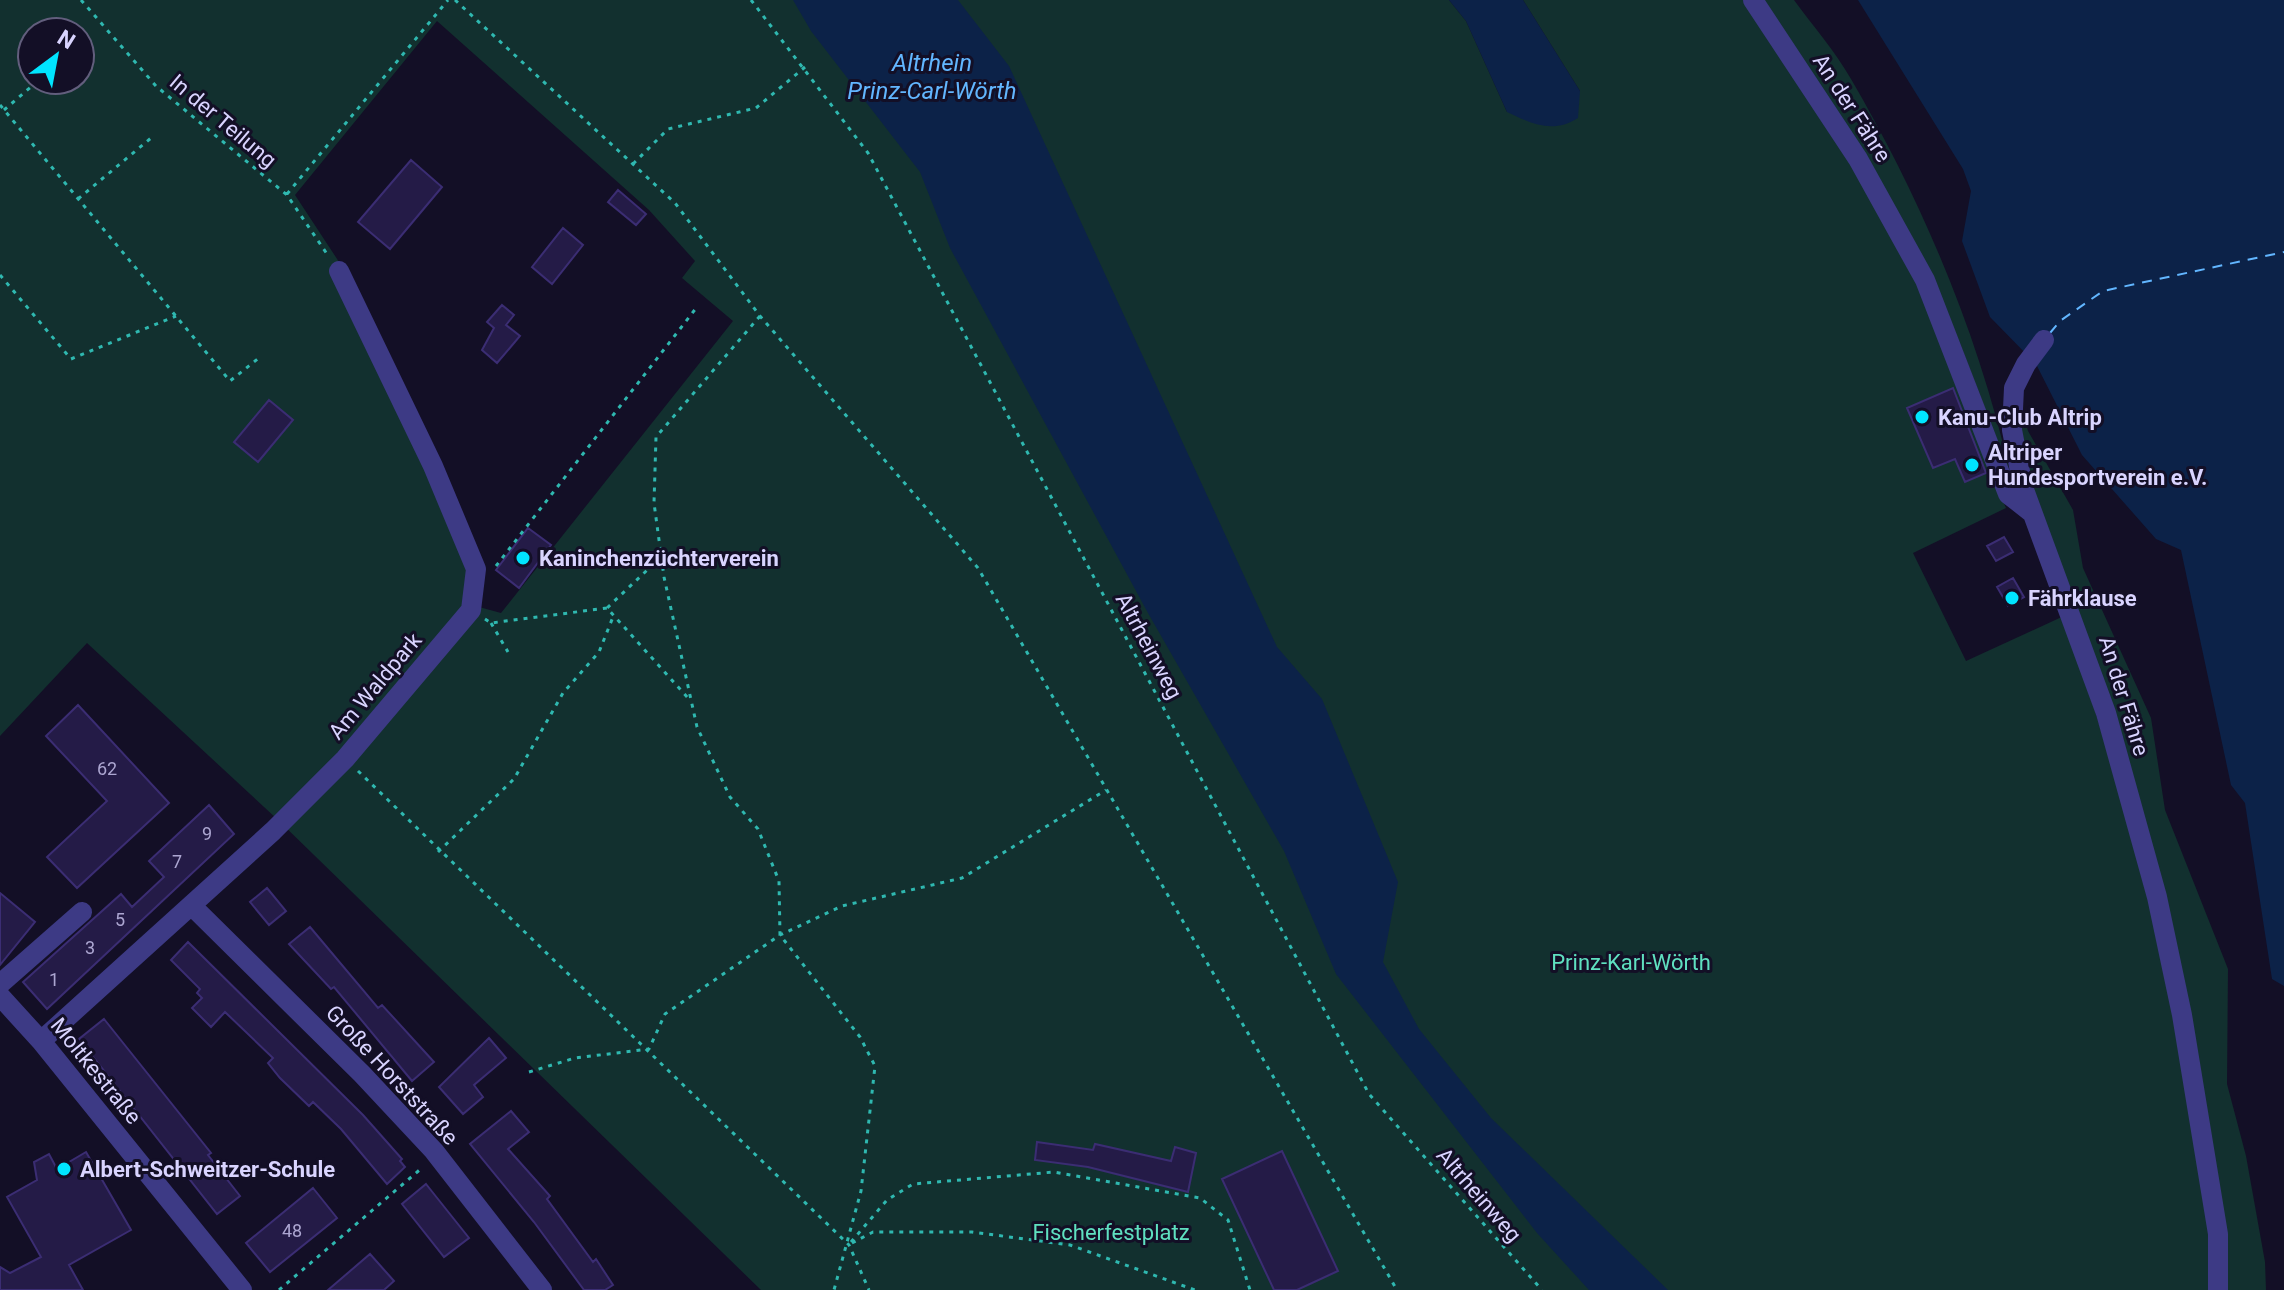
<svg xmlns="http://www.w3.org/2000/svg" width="2284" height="1290" font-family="Roboto,sans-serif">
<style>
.green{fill:#12302f;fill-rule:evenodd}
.water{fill:#0c2248}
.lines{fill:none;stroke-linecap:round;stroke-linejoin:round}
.ferry{stroke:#62b6ff;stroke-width:2;stroke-dasharray:10 8;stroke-linecap:butt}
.building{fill:#241b47;stroke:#3b2d73;stroke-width:2}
.path{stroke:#2fb8b0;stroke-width:3;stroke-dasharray:4 6;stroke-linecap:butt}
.minor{stroke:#3d3a85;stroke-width:20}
.poi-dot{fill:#00e5ff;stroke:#130f26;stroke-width:3}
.labels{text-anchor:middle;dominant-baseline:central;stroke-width:6;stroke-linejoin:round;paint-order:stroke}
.number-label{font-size:18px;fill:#aca6d1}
.street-label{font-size:22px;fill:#d9d4ff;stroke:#130f26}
.poi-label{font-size:22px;font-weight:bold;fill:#d9d4ff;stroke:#130f26;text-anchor:start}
.park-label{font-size:22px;fill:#5fe0c0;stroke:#130f26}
.water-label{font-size:24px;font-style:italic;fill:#62b6ff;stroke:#130f26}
</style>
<rect width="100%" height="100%" fill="#130f26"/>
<path class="green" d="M0,0H1449L1466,21L1507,112L1580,91L1523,0H1794C1813,26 1835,51 1851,79C1922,201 1979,335 2010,473L1959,341L1980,448L2006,508L1913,553L1966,661L2066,615L2152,899L2213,1235V1290H761L277,819L87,643L0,736ZM437,21L649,210L695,261L682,278L733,321L501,613L468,604L467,569L343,268L295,195ZM32,32H80V80H32Z
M2022,408L2028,431L2073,510L2083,568L2151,718L2165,810L2228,969L2227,1084L2246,1156L2265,1262L2266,1290H2225L2184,989L2030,485L2022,450Z"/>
<path class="water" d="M793,0H958L1009,66L1277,647L1322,699L1398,882L1383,962L1419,1029L1491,1118L1668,1290H1589L1537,1233L1336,974L1284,851L1148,613L950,248L920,172L811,31Z
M1449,0H1523L1580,91L1578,118C1553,134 1532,124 1507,112L1466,21Z
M1858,0H2284V986L2272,979L2245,803L2231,785L2181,550L2156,539L2082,455L2036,364L1990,317L1962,241L1971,191L1963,169Z"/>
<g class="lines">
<path class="ferry" d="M2050,333L2060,321L2103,291L2284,252"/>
</g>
<path class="building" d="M411,160L442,187L390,249L358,222Z
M618,190L646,214L636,225L608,202Z
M563,228L583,245L552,284L532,267Z
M502,305L514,315L506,325L520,336L497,363L482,350L494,328L487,322Z
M1953,388L1986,473L1965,482L1955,459L1933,468L1907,408Z
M269,400L293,420L258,462L234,442Z
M528,528L551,545L519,588L496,570Z
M2004,537L2013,552L1996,561L1987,546Z
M2013,578L2024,597L2008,606L1997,587Z
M78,705L169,803L77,888L47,857L107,801L46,736Z
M209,805L234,834L47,1009L23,982L121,894L132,907L164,877L149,861Z
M267,888L286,911L269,925L250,902Z
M0,893L35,922L0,965Z
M310,927L378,1008L382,1005L434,1062L412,1081L334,987L331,989L289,944Z
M188,942L363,1115L402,1159L400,1161L405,1167L387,1184L341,1129L313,1102L309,1106L280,1078L268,1063L273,1058L225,1012L211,1027L192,1008L202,998L197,993L200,989L171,960Z
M104,1019L211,1153L208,1155L240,1196L217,1214L79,1039Z
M489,1038L506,1058L474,1085L483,1097L463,1114L439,1087Z
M511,1111L529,1132L508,1149L550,1196L547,1199L593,1262L596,1259L613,1285L605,1290H584L534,1222L470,1144Z
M1037,1142L1093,1150L1095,1144L1171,1161L1175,1147L1196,1153L1188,1192L1088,1167L1035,1160Z
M1282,1151L1338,1271L1297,1290H1274L1222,1179Z
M86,1152L131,1230L69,1265L83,1290H0V1267L10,1273L41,1257L7,1197L37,1180L34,1162L49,1154L57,1169Z
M426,1184L469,1238L444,1257L402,1204Z
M313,1188L337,1218L270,1272L246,1243Z
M370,1254L394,1281L384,1290H328Z"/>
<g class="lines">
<path class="path" d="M81,0L156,86L287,195L327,254
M455,0L675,203L760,316L978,568L1397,1290
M751,0L868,153L1369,1094L1542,1290
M0,105L230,381L260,357
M4,110L39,80
M633,164L668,129L756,108L805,67
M287,194L448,0
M78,199L151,138
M0,275L71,359L176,316
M760,316L656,437L654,503L664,577L697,727L730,797L758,829L779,881L780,935L860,1037L875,1066L861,1191L834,1290
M661,557L607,608L688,698
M496,566L697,307
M485,619L491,623L607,608
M491,623L508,652
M358,771L849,1245L869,1290
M438,852L514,779L563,693L599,652L613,617
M529,1072L575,1058L649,1049L665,1014L780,935L842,906L962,878L1106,790
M851,1242L887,1200L913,1184L1054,1172L1200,1198L1228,1220L1250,1290
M852,1243L873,1232H972L1070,1245L1195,1290
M279,1290L423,1167"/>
<path class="minor" d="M1753,0L1858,159L1925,280L2008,494L2031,512
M2044,340L2026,364L2014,388L2012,430L2023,487L2106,713L2157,897L2182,1015L2218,1234V1290
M192,906L362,1074L434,1151L542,1290
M0,984L82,912
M0,996L41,1041L242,1290
M41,1041L273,831L345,759L471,610L476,569L433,466L339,271"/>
</g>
<g class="poi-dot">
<circle cx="1922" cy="417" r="8"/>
<circle cx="1972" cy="465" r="8"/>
<circle cx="523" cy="558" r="8"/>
<circle cx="2012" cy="598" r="8"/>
<circle cx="64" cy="1169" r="8"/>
</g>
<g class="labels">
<g class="number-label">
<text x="107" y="768">62</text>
<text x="207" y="833">9</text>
<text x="177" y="861">7</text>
<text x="120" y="919">5</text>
<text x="90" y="947">3</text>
<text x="54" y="979">1</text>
<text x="292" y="1230">48</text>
</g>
<g class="street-label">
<text transform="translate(1852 108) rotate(57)">An der Fähre</text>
<text transform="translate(223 121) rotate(40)">In der Teilung</text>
<text transform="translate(1149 646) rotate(62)">Altrheinweg</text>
<text transform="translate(375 686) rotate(-50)">Am Waldpark</text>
<text transform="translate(2124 696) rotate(73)">An der Fähre</text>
<text transform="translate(96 1071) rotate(51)">Moltkestraße</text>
<text transform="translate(392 1075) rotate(47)">Große Horststraße</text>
<text transform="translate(1479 1195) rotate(49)">Altrheinweg</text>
</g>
<g class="poi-label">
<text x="1938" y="417">Kanu-Club Altrip</text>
<text x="1988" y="452">Altriper<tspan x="1988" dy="25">Hundesportverein e.V.</tspan></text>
<text x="539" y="558">Kaninchenzüchterverein</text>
<text x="2028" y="598">Fährklause</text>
<text x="80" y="1169">Albert-Schweitzer-Schule</text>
</g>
<g class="park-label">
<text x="1631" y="962">Prinz-Karl-Wörth</text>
<text x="1111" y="1232">Fischerfestplatz</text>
</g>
<g class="water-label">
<text x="932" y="63">Altrhein<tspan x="932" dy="28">Prinz-Carl-Wörth</tspan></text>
</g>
</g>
<g transform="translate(56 56) rotate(32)"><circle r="38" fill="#130f26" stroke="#625e7d" stroke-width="2"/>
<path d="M0-6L14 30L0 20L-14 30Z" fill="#00e5ff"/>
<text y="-12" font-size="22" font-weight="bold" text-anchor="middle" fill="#d9d4ff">N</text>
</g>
</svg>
